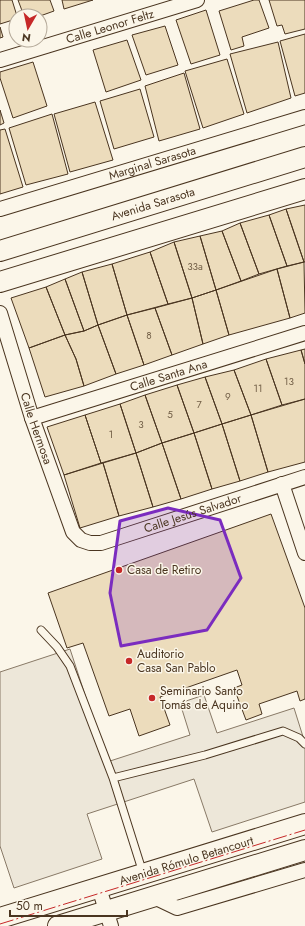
<svg xmlns="http://www.w3.org/2000/svg" width="305" height="926" font-family="Jost,sans-serif">
<style>
.parking{fill:#ede7d9;stroke:#887966}
.building{fill:#ecdcbc;stroke:#4a3520}
.lines{fill:none;stroke-linecap:round;stroke-linejoin:round}
.service-casing{stroke:#4a3520;stroke-width:9}
.minor-casing{stroke:#4a3520;stroke-width:16}
.secondary-casing{stroke:#4a3520;stroke-width:22}
.service{stroke:#fbf6e9;stroke-width:7}
.minor{stroke:#fbf6e9;stroke-width:14}
.secondary{stroke:#fbf6e9;stroke-width:20}
.power{stroke:#c62828;stroke-width:1;stroke-dasharray:14 3 2 3;stroke-linecap:butt}
.marked{fill:#7b2cbf;fill-opacity:0.2;stroke:#7b2cbf;stroke-width:3;stroke-linejoin:round}
.poi-dot{fill:#c62828;stroke:#fbf6e9;stroke-width:1.5}
.labels{text-anchor:middle;dominant-baseline:central;stroke-width:3;stroke-linejoin:round;paint-order:stroke}
.number-label{font-size:10px;fill:#725f47}
.street-label{font-size:12px;fill:#4a3520;stroke:#fbf6e9}
.poi-label{font-size:12px;fill:#4a3520;stroke:#fbf6e9;text-anchor:start}
</style>
<rect width="100%" height="100%" fill="#fbf6e9"/>
<path class="parking" d="M70,649L107,762L190,735L180,703L204,695L217,733L294,708L305,743V802L212,832L194,779L87,814L102,859L14,888L0,846V672Z"/>
<path class="building" d="M0,0H12L17,16H16V19L0,24Z
M18,0H50L54,11L40,16H24Z
M62,0H93L64,9Z
M254,0H259L269,28L242,37L244,46L231,50L219,11Z
M269,0H305V29L285,34L282,25L277,26Z
M206,10L220,55L191,64L176,20Z
M165,26L178,65L146,75L132,35Z
M0,27L3,37L0,38Z
M305,34V93L295,96L280,41Z
M127,40L141,80L106,92L93,50Z
M278,42L291,98L247,113L230,54Z
M227,59L244,114L203,128L185,71Z
M33,62L47,106L13,118L0,78V72Z
M184,73L200,129L159,141L145,86Z
M140,89L154,137L114,149L100,101Z
M95,102L113,160L70,172L54,114Z
M0,110L4,123L0,125Z
M52,114L68,174L26,185L9,128Z
M5,129L23,187L0,194V130Z
M305,205V262H304L286,209Z
M286,209L304,262L287,266L269,215Z
M269,215L287,266L259,274L240,223Z
M240,223L259,274L241,281L222,231Z
M222,231L241,281L216,290L200,236Z
M200,236L216,290L192,298L174,242Z
M174,242L192,298L168,304L150,252Z
M150,252L168,304L127,315L112,264Z
M304,262L305,313L290,318L277,269Z
M112,264L127,315L98,325L82,272Z
M277,269L290,318L229,335L216,290Z
M82,272L98,325L84,331L65,279Z
M65,279L84,331L65,335L46,287Z
M46,287L65,335L29,348L11,298Z
M216,290L229,335L203,344L192,298Z
M192,298L203,344L172,355L155,308Z
M155,308L172,355L144,365L127,315Z
M127,315L144,365L116,374L98,325Z
M98,325L116,374L84,386L76,359L65,335L84,331Z
M65,335L76,359L84,386L45,397L29,348Z
M305,349V364L301,350Z
M301,350L305,364V399L282,405L266,359Z
M266,359L282,405L251,415L234,370Z
M234,370L251,415L222,424L205,377Z
M205,377L222,424L194,433L177,385Z
M177,385L194,433L162,443L145,395Z
M145,395L162,443L136,453L120,404Z
M305,399V462L268,472L251,415Z
M120,404L136,453L101,463L85,415Z
M85,415L101,463L64,475L47,427Z
M251,415L268,472L240,481L222,424Z
M222,424L240,481L212,489L194,433Z
M194,433L212,489L181,499L162,443Z
M162,443L181,499L153,507L136,453Z
M136,453L153,507L119,516L103,463Z
M103,463L119,516L80,528L64,475Z
M271,514L305,608V699L300,701L297,691L259,704L262,714L246,720L234,688L242,685L237,670L160,697L170,725L139,736L130,709L109,716L83,643L67,648L48,593Z"/>
<g class="lines">
<g class="service-casing">
<path id="service" d="M41,630L57,647L70,666L113,778
M143,873L113,778L205,755L283,731L299,738L305,744"/>
</g>
<g class="minor-casing">
<g id="minor">
<path id="s1" d="M0,60L197,0"/>
<path id="s2" d="M0,209L305,117"/>
<path id="s3" d="M0,313L32,418L73,532L81,540L90,543H101L305,477"/>
<path id="s4" d="M32,418L305,333"/>
<path d="M282,484L305,553"/>
<path d="M99,888L111,926"/>
<path d="M154,897L177,908L305,870"/>
</g>
</g>
<g class="secondary-casing">
<g id="secondary">
<path id="s5" d="M0,251L305,157"/>
<path d="M0,282L305,189"/>
<path id="s6" d="M0,918L305,824"/>
<path d="M58,926L305,850"/>
</g>
</g>
<use href="#service" class="service"/>
<use href="#minor" class="minor"/>
<use href="#secondary" class="secondary"/>
<path class="power" d="M0,924L305,830"/>
</g>
<path class="marked" d="M168,508L220,520L241,578L207,630L121,646L110,593L120,521Z"/>
<g class="poi-dot">
<circle cx="119" cy="570" r="4"/>
<circle cx="129" cy="661" r="4"/>
<circle cx="152" cy="698" r="4"/>
</g>
<g class="labels">
<g class="number-label">
<text x="195" y="266">33a</text>
<text x="149" y="335">8</text>
<text x="289" y="381">13</text>
<text x="258" y="388">11</text>
<text x="228" y="396">9</text>
<text x="199" y="404">7</text>
<text x="170" y="414">5</text>
<text x="141" y="424">3</text>
<text x="111" y="434">1</text>
</g>
<g class="street-label">
<text stroke="none"><textPath href="#s1" startOffset="115">Calle Leonor Feltz</textPath></text>
<text stroke="none"><textPath href="#s2" startOffset="159">Marginal Sarasota</textPath></text>
<text stroke="none"><textPath href="#s5" startOffset="160">Avenida Sarasota</textPath></text>
<text stroke="none"><textPath href="#s4" startOffset="143">Calle Santa Ana</textPath></text>
<text stroke="none"><textPath href="#s3" startOffset="121">Calle Hermosa</textPath></text>
<text stroke="none"><textPath href="#s3" startOffset="359">Calle Jesús Salvador</textPath></text>
<text stroke="none"><textPath href="#s6" startOffset="195">Avenida Rómulo Betancourt</textPath></text>
</g>
<g class="poi-label">
<text x="127" y="570">Casa de Retiro</text>
<text x="137" y="654">Auditorio<tspan x="137" dy="14">Casa San Pablo</tspan></text>
<text x="160" y="691">Seminario Santo<tspan x="160" dy="14">Tomás de Aquino</tspan></text>
</g>
</g>
<g transform="translate(28 28) rotate(189)"><circle r="19" fill="#fbf6e9" stroke="#b4a999"/>
<path d="M0-3L7 15L0 10L-7 15Z" fill="#c62828"/>
<text y="-6" font-size="11" font-weight="bold" text-anchor="middle" fill="#4a3520">N</text>
</g>
<path d="M10 910v6h117v-6" fill="none" stroke="#4a3520" stroke-width="2"/>
<text x="16" y="910" font-size="12" fill="#4a3520" stroke="#fbf6e9" stroke-width="3" paint-order="stroke">50 m</text>
</svg>
